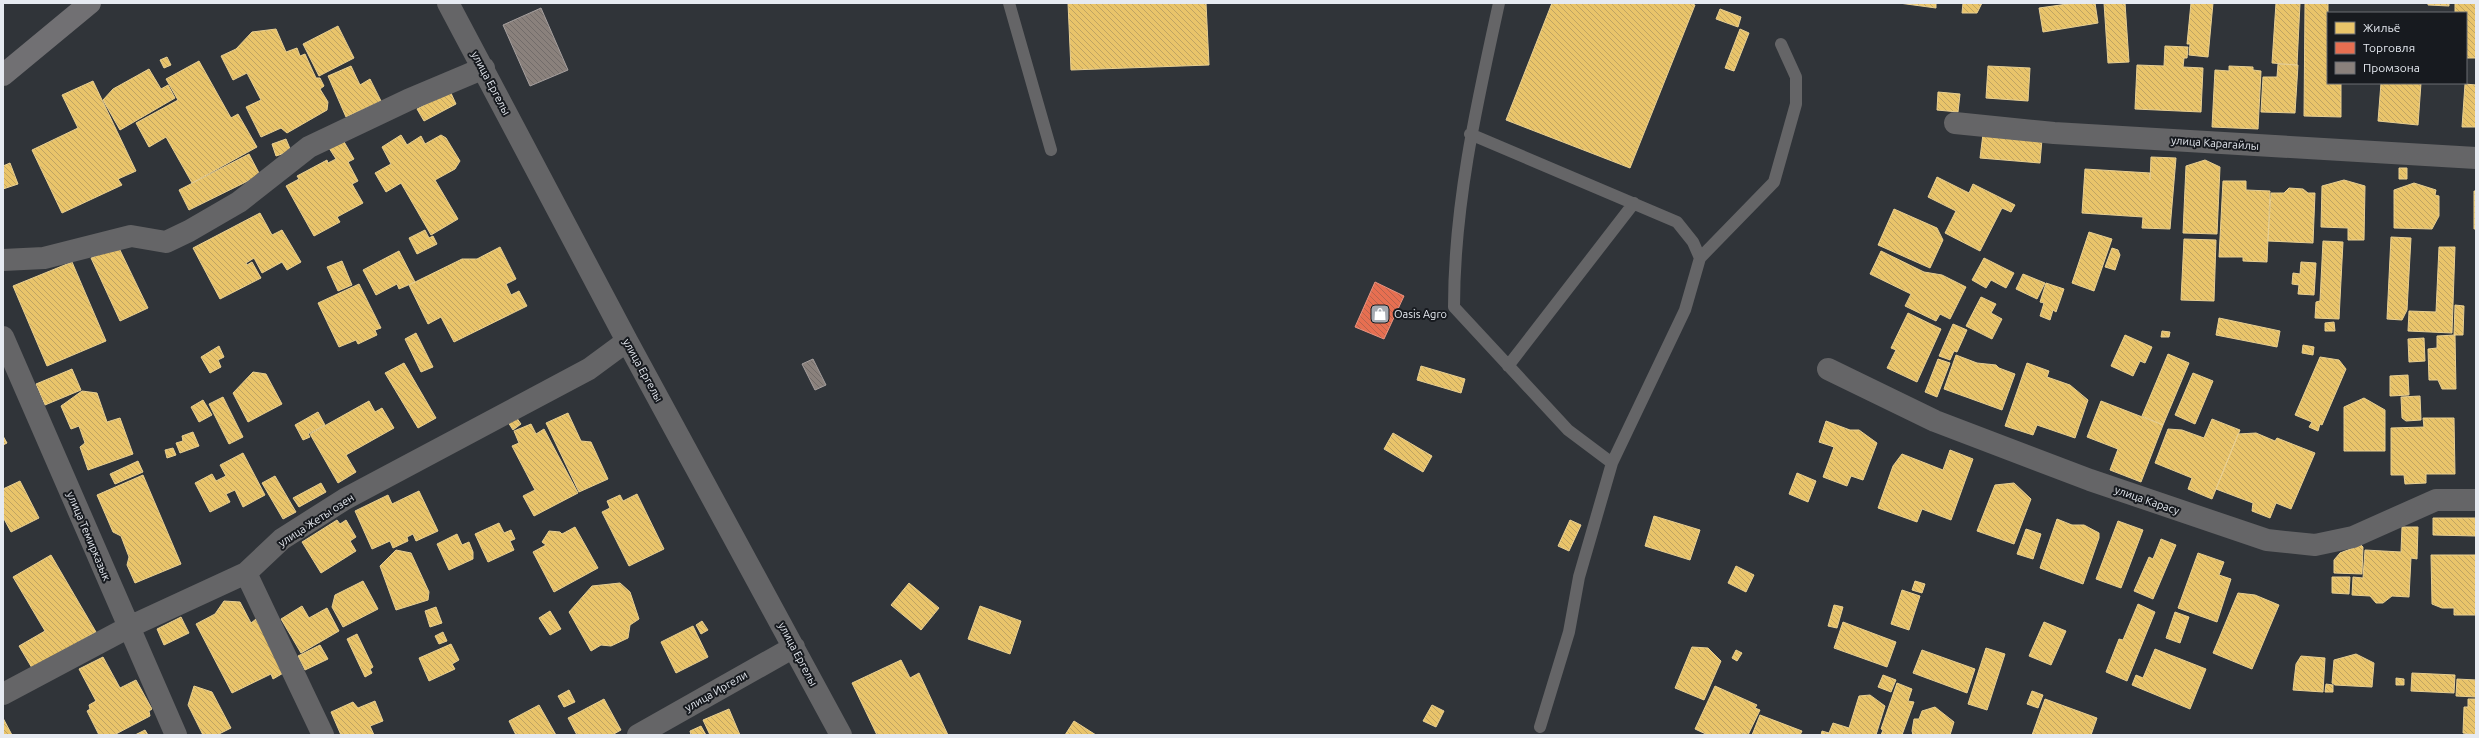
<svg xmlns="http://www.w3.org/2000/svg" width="2479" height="738" font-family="Ubuntu,sans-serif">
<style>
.homes{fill:url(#homes-back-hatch);stroke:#e8cf92}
.shops{fill:url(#shops-back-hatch);stroke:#e79481}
.industry{fill:url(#industry-back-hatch);stroke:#a6a09f}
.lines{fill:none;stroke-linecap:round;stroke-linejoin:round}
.service{stroke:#656567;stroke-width:12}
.minor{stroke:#656567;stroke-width:22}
.secondary{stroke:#717073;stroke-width:22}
.labels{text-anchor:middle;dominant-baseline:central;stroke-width:4;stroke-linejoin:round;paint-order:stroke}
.street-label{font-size:11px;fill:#e6eaf1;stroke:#171a1f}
.poi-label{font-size:11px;fill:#e6eaf1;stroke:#171a1f;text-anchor:start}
</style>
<defs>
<pattern id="homes-back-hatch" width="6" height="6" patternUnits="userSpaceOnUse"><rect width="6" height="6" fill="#e9c46a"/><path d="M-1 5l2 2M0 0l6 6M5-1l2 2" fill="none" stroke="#c0a462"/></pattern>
<pattern id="shops-back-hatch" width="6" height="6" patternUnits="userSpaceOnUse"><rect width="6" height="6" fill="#e76f51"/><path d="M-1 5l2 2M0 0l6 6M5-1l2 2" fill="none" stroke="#b6634e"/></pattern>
<pattern id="industry-back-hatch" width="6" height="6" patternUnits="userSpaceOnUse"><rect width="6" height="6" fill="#8a817c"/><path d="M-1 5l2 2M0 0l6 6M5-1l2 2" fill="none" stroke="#726c6a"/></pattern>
</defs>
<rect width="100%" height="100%" fill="#303439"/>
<path class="homes" d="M1068,3H1206L1209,65L1071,70Z
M1552,3H1689L1695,5L1630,168L1506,120Z
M1899,3H1936V8Z
M1963,3H1982L1977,13H1962Z
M2075,3H2095L2098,23L2043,32L2039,8Z
M2104,3H2125L2129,62L2108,63Z
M2191,3H2213L2208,57L2189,55L2190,44H2187Z
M2276,3H2300L2297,65L2272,63Z
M2305,3H2328V83H2341V117L2304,116Z
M2428,3H2449V6L2428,5Z
M2455,3H2476V58H2466V13H2455Z
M1720,9L1741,17L1738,27L1716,19Z
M338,26L354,58L319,76L303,44Z
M276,29L286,52L297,48L300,56L305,54L316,78H320L324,86L320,89L328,102L327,110L287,133L281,128L261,137L246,107L261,100L247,73L233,80L221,56L236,49L252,32Z
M1740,29L1749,33L1734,71L1725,68Z
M2165,46L2188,47L2187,58H2184L2183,67L2203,68L2201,112L2135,109L2137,65L2164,66Z
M167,57L171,65L164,68L160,60Z
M199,61L231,118L238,114L257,147L192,183L166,137L149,147L136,123L178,100L166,79Z
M2278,64L2298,65L2295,113L2261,112L2263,77H2277Z
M351,66L360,85L370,79L381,101L346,117L328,76Z
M1988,66L2030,68L2028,101L1986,98Z
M2229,66L2253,67V70L2261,71L2258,129L2212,127L2215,70L2229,71Z
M149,69L161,89L168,85L175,98L120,130L103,100L113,89Z
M93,81L136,171L118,179L122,185L62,213L32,150L78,128L62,95Z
M2381,83H2421L2418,125L2378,121Z
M2465,84L2476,85V127H2462Z
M450,91L456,104L424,121L417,109Z
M1938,92L1960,94L1958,112L1937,110Z
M1983,134L2042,139L2040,163L1980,158Z
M401,135L407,145L421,136L425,144L441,135L446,138L460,161L455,169L435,180L458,219L431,235L401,183L386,192L375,173L391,164L382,147Z
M286,139L291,151L276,156L272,144Z
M343,140L354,159L348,162L358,181L352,184L363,203L337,217L340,222L314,236L286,186L299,179L297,176L327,160L328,163L336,159L329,148Z
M249,154L260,175L189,210L179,190Z
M2151,157L2176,158L2170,229L2142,228L2143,217L2082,213L2085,169L2150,173V180Z
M2205,160L2220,167L2217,234L2183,233L2186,166Z
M10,163L18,184L3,189V166Z
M2399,168H2407V179H2399Z
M1937,177L1969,193L1973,184L2015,205L2011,212L2002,208L1980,251L1945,233L1956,211L1928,197Z
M2344,180L2365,186L2364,240H2348V228L2321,227L2322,186Z
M2223,181H2246V190L2270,191L2267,262L2243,261V257H2219Z
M2414,183L2436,190L2435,195L2439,196V216L2432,229L2394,228V190Z
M2289,188L2303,189L2308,193H2315L2313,243L2268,241L2271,193H2284Z
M2474,191H2476V229H2474Z
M1894,209L1937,228L1943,240L1930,268L1878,245Z
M260,213L272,235L282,230L301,262L287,270L282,262L262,273L254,258L246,263L247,265L252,262L261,278L220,299L193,248Z
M425,230L429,238L433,236L437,244L417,254L409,238Z
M2089,232L2112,239L2094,291L2072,283Z
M2391,237L2411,238L2407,310L2402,320L2387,319Z
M2184,239L2216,240L2214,301L2181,300Z
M2323,241L2343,242L2339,319L2315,318L2316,302L2320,301Z
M118,246L148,308L120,321L91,258Z
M500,247L516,279L506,284L511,295L519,291L527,306L454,342L441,317L428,324L409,285L462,259H477Z
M2439,247H2455L2452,333L2408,331L2409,311L2436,312Z
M2112,248L2118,250L2120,255L2115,270L2105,267Z
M399,251L415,282L399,289L397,284L376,295L363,270Z
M1881,251L1924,272L1942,275L1966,287L1950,319L1940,314L1936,321L1905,306L1911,294L1870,274Z
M1984,258L2014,273L2006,288L1991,280L1986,288L1972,280Z
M342,261L352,285L338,291L327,267Z
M72,262L106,341L47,366L13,286Z
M2301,262L2316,263L2314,295L2298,294L2299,285L2292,284L2293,273L2300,274Z
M2023,274L2045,283L2037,299L2016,289Z
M2046,283L2064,289L2056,312L2053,310L2050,320L2040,316L2044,303L2040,302Z
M359,284L381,328L375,330L377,335L358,344L356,340L339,347L318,303Z
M1981,297L1996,304L1991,313L2002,319L1992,339L1966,326Z
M2455,305L2464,306L2463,335H2454Z
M1908,313L1941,329L1917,382L1887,368L1896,350L1891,348Z
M2219,318L2280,331L2277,347L2216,335Z
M2334,322L2335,331H2325V323Z
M1953,324L1967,330L1957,352L1954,351L1950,360L1939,356Z
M2162,331L2170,332L2169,337H2161Z
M416,333L433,367L421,372L405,339Z
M2125,335L2152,347L2145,363L2140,361L2133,376L2111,366Z
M2455,335L2456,389H2442L2438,380H2429L2428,349L2437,348V336Z
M2424,338L2425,361L2409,362L2408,339Z
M2303,345L2314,347L2313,355L2302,353Z
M219,346L224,357L218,360L221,367L210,373L201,357Z
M2168,354L2189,363L2163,425L2142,416Z
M1956,355L1977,363L1996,365L1999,368L2015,374L2002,410L1944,389Z
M2320,357L2339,360L2346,369L2322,425L2320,424L2318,431L2309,427L2312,422L2295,415Z
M1938,359L1950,363L1937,397L1925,392Z
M404,363L436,418L418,428L385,373Z
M2027,363L2049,371L2047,377L2070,385L2088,400L2075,438L2037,425L2033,435L2005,426Z
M1421,366L1465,379L1461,393L1417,380Z
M72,369L81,390L45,405L36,384Z
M253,372L266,374L282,404L248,422L233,393Z
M2193,373L2213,381L2195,424L2175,415Z
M2408,375L2409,395L2390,396V376Z
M82,391L97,393L107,422L120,418L133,454L88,470L80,447L85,443L79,426L71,429L61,406Z
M2420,396L2421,420L2406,421L2402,418L2401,397Z
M223,397L243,437L229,444L209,404Z
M2364,398L2385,410V451H2344V407Z
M203,400L212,415L199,422L191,407Z
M369,401L375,412L382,408L394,428L346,455L356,472L338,483L310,434Z
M2101,401L2163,425L2141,482L2110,470L2118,449L2087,437Z
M318,412L325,425L308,434L310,437L303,440L295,425Z
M568,413L581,441L591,442L608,479L579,492L546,423Z
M516,417L521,424L513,430L508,422Z
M2423,418H2454L2455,474H2426V483L2405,484L2404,475H2391V428L2424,427Z
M2212,419L2240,430L2212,499L2188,489L2192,478L2155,463L2168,429L2182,430L2204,438Z
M1826,421L1850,430H1859L1877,443L1863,480L1851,476L1847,486L1823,477L1834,447L1819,442Z
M531,424L536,434L544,429L578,493L534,516L523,496L535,490L512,446L519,443L514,431Z
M193,432L199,446L180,453L176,443L183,441L182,436Z
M1393,433L1432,456L1423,472L1384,449Z
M2256,433L2275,441L2277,438L2315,453L2291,509L2276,503L2270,518L2252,511L2253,503L2216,489L2238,434Z
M3,436L7,443L3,445Z
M173,448L176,455L167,458L165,450Z
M1950,450L1973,459L1951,520L1922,509L1917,522L1878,508L1893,466L1902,454L1943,470Z
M243,453L265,495L243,507L235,490L226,494L230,502L210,512L195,483L212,474L216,481L226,476L220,465Z
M138,461L143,472L115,484L110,474Z
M1797,473L1816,481L1808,502L1789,494Z
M143,475L181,564L135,583L127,565L129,557L121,536L113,532L97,495Z
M275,476L296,512L283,519L262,483Z
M20,481L39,518L11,532L3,517V489Z
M321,483L326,492L299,507L293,498Z
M2014,483L2031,499L2014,544L1977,531L1995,485Z
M419,491L438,531L416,541L413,534L407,537L408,541L393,548L390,541L372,549L355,511L388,495L392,504Z
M637,494L664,549L629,566L602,512L610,508L607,501L620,495L623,501Z
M1654,516L1700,530L1690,560L1645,546Z
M2433,518H2476V536L2433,535Z
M2057,519L2072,525H2084L2099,533V538L2083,584L2040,568Z
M337,520L340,524L346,520L356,537L350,541L356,551L321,573L302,542Z
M1570,520L1581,525L1569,551L1558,546Z
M2118,521L2143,530L2121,588L2096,579Z
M499,523L504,533L511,530L515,539L510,541L514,550L488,562L475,534Z
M575,527L598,568L554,592L533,552L546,545L542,542L549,531L560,532L562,534Z
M2402,527H2418L2417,559L2411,558L2409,597L2392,596L2383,603H2376L2370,596L2352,595L2353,577L2363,578L2365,550L2401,552Z
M2026,529L2041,534L2033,559L2017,554Z
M457,534L462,545L469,542L473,552V559L449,570L437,544Z
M2161,539L2176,545L2153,599L2134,591L2149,557L2153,559Z
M2361,545L2363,547L2362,574L2334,573V560L2340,553Z
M396,550L411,553L429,592L428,600L396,610L380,566Z
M2198,553L2224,562L2219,575L2231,579L2217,622L2178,608Z
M51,555L96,632L32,668L19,646L45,631L13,577Z
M2431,555H2476V615H2454V608H2442L2432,604Z
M1736,566L1754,575L1746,592L1728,583Z
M2332,577H2350L2349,594L2332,593Z
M363,581L378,609L343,627L332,607L335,595Z
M1915,581L1925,584L1922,593L1912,590Z
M620,583L630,592L639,619L630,625L628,638L611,646L601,645L591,651L569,612L592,586Z
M909,583L939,608L921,630L891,605Z
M1902,590L1920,596L1909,630L1891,624Z
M2238,593L2255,595L2279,605L2252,669L2213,653Z
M224,601L240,602L251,623L256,619L285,672L273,679L271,674L232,693L196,624L215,614Z
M2138,604L2155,612L2127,681L2106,672L2119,639L2123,640Z
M1834,605L1843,607L1837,628L1828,626Z
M302,606L309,618L327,608L339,631L301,653L281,619Z
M980,606L1021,621L1010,654L968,639Z
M436,607L442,623L430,627L425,611Z
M550,611L561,629L550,635L539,618Z
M2175,612L2189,617L2180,643L2166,638Z
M181,617L189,633L164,645L157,629Z
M702,621L708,630L701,634L696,625Z
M1843,622L1896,642L1887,667L1834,648Z
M2044,622L2066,631L2051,665L2029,656Z
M693,626L708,657L676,673L661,642Z
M443,632L447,641L439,644L435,636Z
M357,634L373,667L370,669L372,673L365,677L347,639Z
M451,644L459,660L452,664L455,669L429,681L419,658Z
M320,645L328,659L305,670L298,656Z
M1692,647L1708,648L1721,661L1704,700L1675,688Z
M1986,648L2005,654L1987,710L1968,704Z
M2155,649L2206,669L2190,709L2132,685L2136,675L2143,678Z
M1736,650L1742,653L1737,661L1732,658Z
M1922,650L1975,669L1967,693L1913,673Z
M2356,654L2374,663L2372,687L2335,685L2332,683L2334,660Z
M2301,656L2325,658L2323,692L2293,690L2296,664Z
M103,657L120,688L136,680L152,709L149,711L150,716L114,735H99L87,711L90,709L89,705L96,701L79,669Z
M901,660L910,678L919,673L948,735H877L852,683Z
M2412,673L2455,675L2454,693L2411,691Z
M1883,675L1896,680L1891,692L1878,687Z
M2396,678L2404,679V685H2396Z
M2457,679L2476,680V697L2456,696Z
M1897,683L1912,689L1908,701L1914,702L1902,735H1881L1883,730L1881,729Z
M2326,684L2333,685V692H2325Z
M194,686L212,692L231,728L217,735H203L188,705Z
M1715,686L1757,705L1755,708L1760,710L1748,735L1743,733L1742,735H1708L1695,729Z
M569,690L575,702L564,707L558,696Z
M2032,691L2043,695L2038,708L2027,704Z
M1870,695L1885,706L1876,735H1821L1822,731L1829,733L1833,723L1849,728L1859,696Z
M604,699L621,730L612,735H577L568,718Z
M2045,699L2097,718L2091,735H2032Z
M2468,699H2476V735L2463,733L2464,707H2468Z
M375,701L383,721L370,726L374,735H341L331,712L353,702L358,708Z
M539,705L556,735H516L509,721Z
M1432,705L1444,711L1436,727L1423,721Z
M1935,707L1954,722L1950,735H1913L1912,731L1914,719H1919L1922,711Z
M729,709L740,735H710L703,720Z
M1760,715L1802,731L1800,735H1752Z
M3,718L12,735H3Z
M1074,721L1096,735H1065Z
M701,726L706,735H691L690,731Z
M145,730L148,735H135Z"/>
<path class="shops" d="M1375,282L1404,296L1384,339L1355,327Z"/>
<path class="industry" d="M541,8L568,70L530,86L503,25Z
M813,359L826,385L815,390L802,364Z"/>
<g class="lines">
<path class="service" d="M1009,3L1051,150
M1499,3C1477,103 1454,204 1454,307L1568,430L1612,463L1579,577L1569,632L1540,727
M1470,134L1677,222L1693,242L1700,258L1685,310L1612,463
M1700,258L1774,182L1796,104V77L1781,44
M1508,366L1634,203"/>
<path class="minor" d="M448,3L627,341L841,735
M1955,123L2054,133L2476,158
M3,260L44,258L131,236L166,242L189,231L239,202L309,147L408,100L484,68
M3,337L176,735
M1828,369L1935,421L2090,480L2267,540L2315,545L2353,537L2436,500H2476
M246,573L323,735
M3,694L129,627L246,573L282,539L345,499L589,369L627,341
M638,735L794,647"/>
<path class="secondary" d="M3,75L90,3"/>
</g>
<defs>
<g id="shop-square" transform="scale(1)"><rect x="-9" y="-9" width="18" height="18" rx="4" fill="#a6aab1" stroke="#171a1f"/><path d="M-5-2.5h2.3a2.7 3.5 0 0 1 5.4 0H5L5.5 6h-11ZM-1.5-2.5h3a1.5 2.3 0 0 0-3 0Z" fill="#fff"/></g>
</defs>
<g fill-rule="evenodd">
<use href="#shop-square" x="1380" y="314"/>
</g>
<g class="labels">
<g class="street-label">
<text transform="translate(491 83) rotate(62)">улица Ергелы</text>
<text transform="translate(2215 143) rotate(4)">улица Карагайлы</text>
<text transform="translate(643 370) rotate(61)">улица Ергелы</text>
<text transform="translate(2147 500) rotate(19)">улица Карасу</text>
<text transform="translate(316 520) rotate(-33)">улица Жеты озен</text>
<text transform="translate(89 536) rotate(67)">улица Темирказык</text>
<text transform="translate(798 654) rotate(62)">улица Ергелы</text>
<text transform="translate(716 691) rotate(-30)">улица Иргели</text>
</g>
<g class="poi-label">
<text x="1394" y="314">Oasis Agro</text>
</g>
</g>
<rect width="2479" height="738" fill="none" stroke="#e6eaf1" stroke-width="8"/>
<rect x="2327" y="12" width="140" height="72" fill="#171a1f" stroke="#6a6d73"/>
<rect x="2335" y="22" width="20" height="12" fill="#e9c46a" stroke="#6a6d73"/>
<text x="2363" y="32" font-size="12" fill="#e6eaf1">Жильё</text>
<rect x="2335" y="42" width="20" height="12" fill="#e76f51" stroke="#6a6d73"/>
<text x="2363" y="52" font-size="12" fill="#e6eaf1">Торговля</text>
<rect x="2335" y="62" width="20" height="12" fill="#8a817c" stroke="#6a6d73"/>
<text x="2363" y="72" font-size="12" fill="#e6eaf1">Промзона</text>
</svg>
